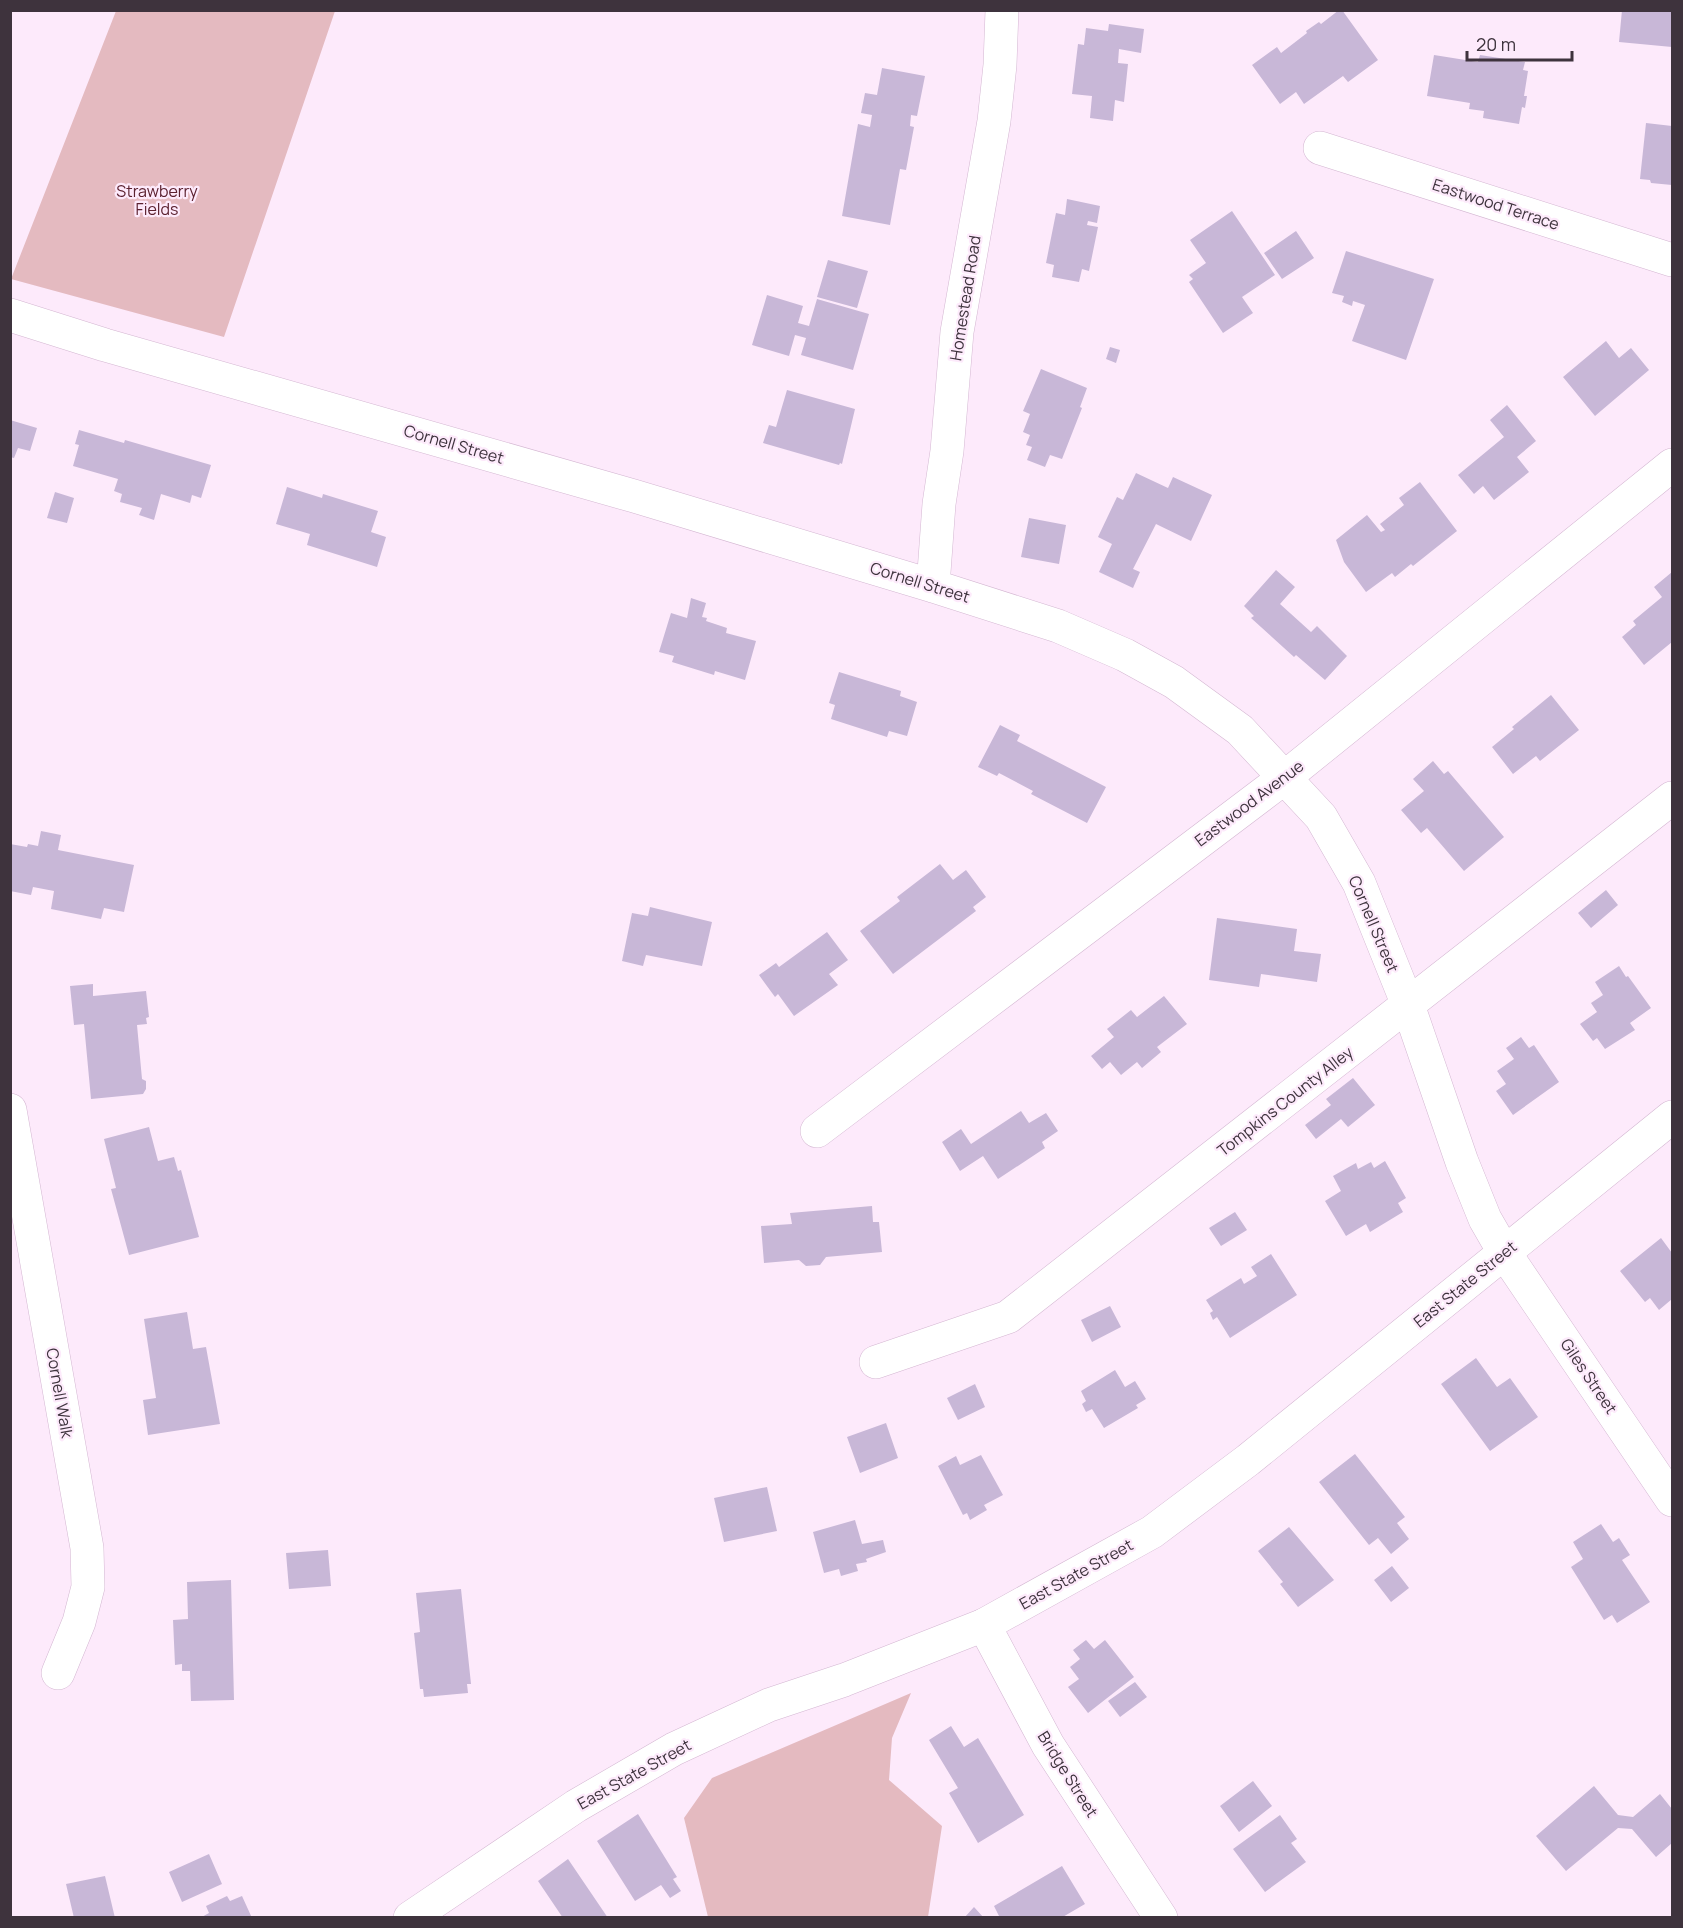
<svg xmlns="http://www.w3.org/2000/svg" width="1683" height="1928" font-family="Manrope,sans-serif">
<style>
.green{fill:#e4bac0}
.building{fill:#c8b7d7}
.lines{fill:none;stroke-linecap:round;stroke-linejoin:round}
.minor-casing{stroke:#d4b7d2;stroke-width:34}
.highway-casing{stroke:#d4b7d2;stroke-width:34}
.minor{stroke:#fff;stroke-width:33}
.highway{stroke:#fff;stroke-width:33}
.labels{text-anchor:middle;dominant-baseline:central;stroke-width:4.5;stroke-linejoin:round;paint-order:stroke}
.park-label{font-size:16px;fill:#5b212f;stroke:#fdeafb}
.street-label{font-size:16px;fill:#3e333d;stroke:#fdeafb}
</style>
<rect width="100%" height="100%" fill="#fdeafb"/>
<path class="green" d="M116,11H335L224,337L11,279Z
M911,1693L892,1738L889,1780L942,1826L928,1917H708L684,1818L712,1778Z"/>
<path class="building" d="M1339,10H1342L1378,60L1348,82L1343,76L1304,104L1296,92L1280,104L1252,65L1277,47L1281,53L1307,33L1306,31L1319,22L1321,24Z
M1622,10H1672V47L1619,42Z
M1109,24L1144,29L1141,53L1119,49L1118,63L1128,64L1124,102L1115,100L1113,121L1090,118L1092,96L1072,94L1078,44L1084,45L1086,28L1108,31Z
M1434,55L1478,62L1480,55L1525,62L1523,70L1528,71L1524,96H1527L1525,108L1522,107L1519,124L1483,118L1484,111L1469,109L1470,103L1427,96Z
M882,68L925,76L917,116L911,115L910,126L914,127L906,170L900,169L890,225L842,216L858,124L870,127L872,115L861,113L865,93L877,95Z
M1646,123L1672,126V185L1651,183L1650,180L1640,179Z
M1067,199L1100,206L1097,223L1088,221L1087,225L1098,227L1089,271L1082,269L1079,282L1052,277L1054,265L1046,263L1056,213L1065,215Z
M1232,211L1275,275L1242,297L1253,313L1223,333L1189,282L1193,279L1189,275L1206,263L1190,240Z
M1296,231L1314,258L1282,279L1264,253Z
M1346,251L1434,279L1406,360L1352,341L1365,305L1353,301L1352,306L1342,302L1344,296L1332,293Z
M828,260L868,271L857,308L817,297Z
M767,295L803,306L798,323L809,326L817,299L869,314L853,370L801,355L806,338L795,335L789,356L752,345Z
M1606,341L1619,358L1631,348L1649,370L1595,416L1563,377Z
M1110,347L1120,350L1116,363L1106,359Z
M1041,369L1087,388L1080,407L1082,408L1062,459L1050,455L1045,467L1027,460L1032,447L1026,445L1030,435L1023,432L1030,414L1023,411Z
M787,390L855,409L842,464L840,463L839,465L763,443L769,425L776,427Z
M1507,405L1536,441L1517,457L1529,472L1494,500L1483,486L1474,494L1458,475L1504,437L1490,420Z
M10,420L37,428L30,451L18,448L14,458L10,457Z
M79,430L124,443L125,440L211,465L201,498L192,495L190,503L161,494L154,520L139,515L142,508L120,502L122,494L114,491L118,479L73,466L79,445L75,444Z
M1136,473L1168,488L1173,477L1212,495L1191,541L1156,524L1133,569L1140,572L1133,588L1099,572L1112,544L1098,537L1117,497L1123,500Z
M1420,482L1457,531L1413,566L1411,564L1395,577L1392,573L1366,592L1344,562L1336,540L1367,515L1381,532L1385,530L1380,524L1404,505L1399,498Z
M287,487L322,498L323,494L378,511L371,532L386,537L377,567L307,545L310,534L276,524Z
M55,492L74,498L67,523L47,518Z
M1029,518L1066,525L1059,564L1021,557Z
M1276,570L1295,587L1280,604L1311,632L1317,626L1347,656L1325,680L1296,655L1294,657L1251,618L1254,616L1244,606Z
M1672,572V642L1644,665L1622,637L1636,625L1633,621L1662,597L1654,587Z
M691,598L706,603L702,617L707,618L706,621L727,628L726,633L756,641L745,680L715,671L714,675L672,662L674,656L659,652L671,613L687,618Z
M839,672L901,691L900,696L917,702L907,736L889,731L887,737L831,719L835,705L829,703Z
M1551,695L1579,730L1540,761L1536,756L1513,774L1492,747L1514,729L1512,727Z
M1000,725L1020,735L1017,741L1106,787L1087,823L1031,794L1033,791L999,773L997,776L978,767Z
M1433,761L1444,774L1448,771L1504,837L1464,871L1427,828L1421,833L1401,810L1424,791L1413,779Z
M41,831L61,835L58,850L134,865L124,912L104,908L101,919L51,909L54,891L33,887L31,895L10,891V844L27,847L28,844L38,846Z
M940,864L953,880L966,870L986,897L973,907L976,911L893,974L860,931L900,901L897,897Z
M1606,890L1618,905L1591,928L1578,913Z
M650,907L712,922L702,966L646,955L643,966L622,961L632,913L648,916Z
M1217,918L1297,929L1294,951L1321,954L1317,982L1261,974L1259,987L1209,980Z
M827,932L848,960L829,974L838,985L794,1016L778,994L775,997L759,975L776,963L779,967Z
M1619,966L1626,977L1628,976L1651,1008L1630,1023L1635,1030L1605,1049L1597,1038L1593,1041L1580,1024L1597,1012L1591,1003L1603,995L1595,982Z
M93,984V996L146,991L149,1017L146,1018L147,1024L137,1025L142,1079L146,1081V1089L143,1094L91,1099L84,1024L74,1025L70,986Z
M1164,996L1187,1024L1157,1047L1161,1052L1142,1068L1137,1062L1121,1075L1110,1062L1102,1069L1091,1056L1114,1037L1107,1029L1131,1010L1137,1017Z
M1521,1037L1529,1048L1534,1045L1559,1082L1513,1115L1496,1091L1506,1084L1497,1071L1514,1059L1506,1048Z
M1353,1078L1375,1105L1348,1127L1341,1119L1316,1139L1305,1125L1331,1105L1326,1099Z
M1021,1111L1029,1123L1046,1113L1058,1131L1042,1142L1045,1148L998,1179L983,1156L960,1171L942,1142L961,1129L971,1144Z
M149,1127L158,1161L174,1157L178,1171L181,1170L199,1237L129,1255L111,1189L116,1188L104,1139Z
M1385,1161L1406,1198L1398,1203L1403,1212L1370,1232L1366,1224L1346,1236L1325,1201L1341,1191L1333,1176L1356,1163L1358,1169L1371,1162L1374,1168Z
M872,1206L873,1222H879L882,1252L826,1257L820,1265L806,1266L799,1260L764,1263L761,1226L792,1224L790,1213Z
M1235,1212L1247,1230L1221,1246L1209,1228Z
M1661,1238L1672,1253V1299L1659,1310L1650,1298L1645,1302L1620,1271Z
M1271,1254L1297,1295L1230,1338L1217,1317L1213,1320L1210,1313L1213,1311L1206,1300L1241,1278L1244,1284L1257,1276L1251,1267Z
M1110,1306L1121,1327L1092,1342L1081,1320Z
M187,1312L193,1349L206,1347L220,1424L148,1435L143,1400L156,1398L144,1319Z
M1476,1358L1497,1387L1510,1378L1538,1417L1490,1451L1441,1384Z
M1115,1370L1125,1387L1135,1381L1146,1399L1136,1405L1138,1408L1104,1428L1092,1409L1086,1412L1082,1404L1086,1401L1081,1391Z
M975,1384L985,1407L958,1420L947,1398Z
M886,1423L898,1458L860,1473L847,1437Z
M1355,1454L1405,1517L1397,1523L1409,1539L1391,1554L1378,1538L1369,1545L1319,1482Z
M981,1455L1003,1495L984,1505L987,1510L970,1520L967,1513L963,1515L938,1466L956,1456L960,1465Z
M767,1487L777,1531L724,1542L714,1498Z
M855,1520L862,1544L883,1540L886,1552L866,1559L867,1562L856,1564L858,1571L841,1576L839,1569L824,1573L813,1532Z
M1601,1524L1613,1542L1619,1538L1630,1555L1622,1560L1650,1602L1617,1623L1612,1615L1604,1620L1571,1567L1583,1559L1573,1542Z
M1289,1527L1334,1580L1298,1607L1280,1584L1283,1582L1258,1551Z
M328,1550L331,1586L289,1589L286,1553Z
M1392,1566L1409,1588L1391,1602L1374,1580Z
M231,1580L234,1700L191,1701L190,1671H182V1664L175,1665L173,1620L188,1619L187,1582Z
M461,1589L471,1684H467L468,1693L424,1697L423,1689H420L414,1633L420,1632L416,1593Z
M1086,1640L1094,1649L1105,1640L1134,1677L1088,1713L1068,1687L1079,1679L1070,1667L1080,1659L1073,1650Z
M1135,1682L1147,1697L1120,1717L1108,1701Z
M951,1726L964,1747L978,1738L1024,1815L978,1843L949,1793L958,1788L929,1740Z
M1253,1781L1272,1806L1239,1832L1220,1806Z
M1594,1786L1618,1815L1633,1817L1660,1794L1672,1809V1843L1656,1857L1632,1829L1618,1828L1566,1871L1536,1836Z
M638,1814L677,1877L673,1879L681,1891L670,1898L661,1885L635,1901L597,1841Z
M1280,1815L1297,1839L1291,1843L1306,1862L1265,1892L1233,1849Z
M209,1854L222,1884L182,1902L169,1872Z
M568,1859L608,1918H563L538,1881Z
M1062,1866L1085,1904L1061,1918H1000L994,1906Z
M105,1876L115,1918H74L66,1884Z
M227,1896L230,1901L242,1896L252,1918H200L209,1913L206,1906Z
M974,1907L984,1918H964Z"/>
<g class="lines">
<g class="minor-casing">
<path id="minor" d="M1320,148L1672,260
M10,315L105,345L634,496L933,586L1058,626L1125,655L1174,682L1240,730L1321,817L1359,883L1408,1005L1462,1162L1485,1219L1504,1252L1672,1500
M933,586L939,504L947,451L957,332L994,121L1000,65L1002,10
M10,1110L87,1548L88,1587L79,1622L58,1673
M817,1131L1284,778L1672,465
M876,1362L1008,1317L1672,798
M984,1625L1048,1745L1161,1918"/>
</g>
<g class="highway-casing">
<path id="highway" d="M410,1918L576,1806L674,1749L769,1705L844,1680L984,1625L1152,1532L1248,1460L1672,1117"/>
</g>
<use href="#minor" class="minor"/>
<use href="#highway" class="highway"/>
</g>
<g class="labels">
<g class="park-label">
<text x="157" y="191">Strawberry<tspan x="157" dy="18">Fields</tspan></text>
</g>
<g class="street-label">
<text transform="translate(1496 204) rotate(18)">Eastwood Terrace</text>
<text transform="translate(965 298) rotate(-81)">Homestead Road</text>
<text transform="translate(454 444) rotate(16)">Cornell Street</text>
<text transform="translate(920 582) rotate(17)">Cornell Street</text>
<text transform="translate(1249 803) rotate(-37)">Eastwood Avenue</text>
<text transform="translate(1374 924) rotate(67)">Cornell Street</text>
<text transform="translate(1285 1101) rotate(-38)">Tompkins County Alley</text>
<text transform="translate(1465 1284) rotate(-39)">East State Street</text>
<text transform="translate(1589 1376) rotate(56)">Giles Street</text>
<text transform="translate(60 1393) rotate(80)">Cornell Walk</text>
<text transform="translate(1076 1574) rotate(-29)">East State Street</text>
<text transform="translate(634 1774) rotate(-29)">East State Street</text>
<text transform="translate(1068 1774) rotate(58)">Bridge Street</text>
</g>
</g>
<rect width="1683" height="1928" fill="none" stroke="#3e333d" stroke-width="24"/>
<path d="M1467 51v9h105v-9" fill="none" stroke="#3e333d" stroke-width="3"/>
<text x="1476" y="51" font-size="18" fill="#3e333d" stroke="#fdeafb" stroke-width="4.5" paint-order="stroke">20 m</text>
</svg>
